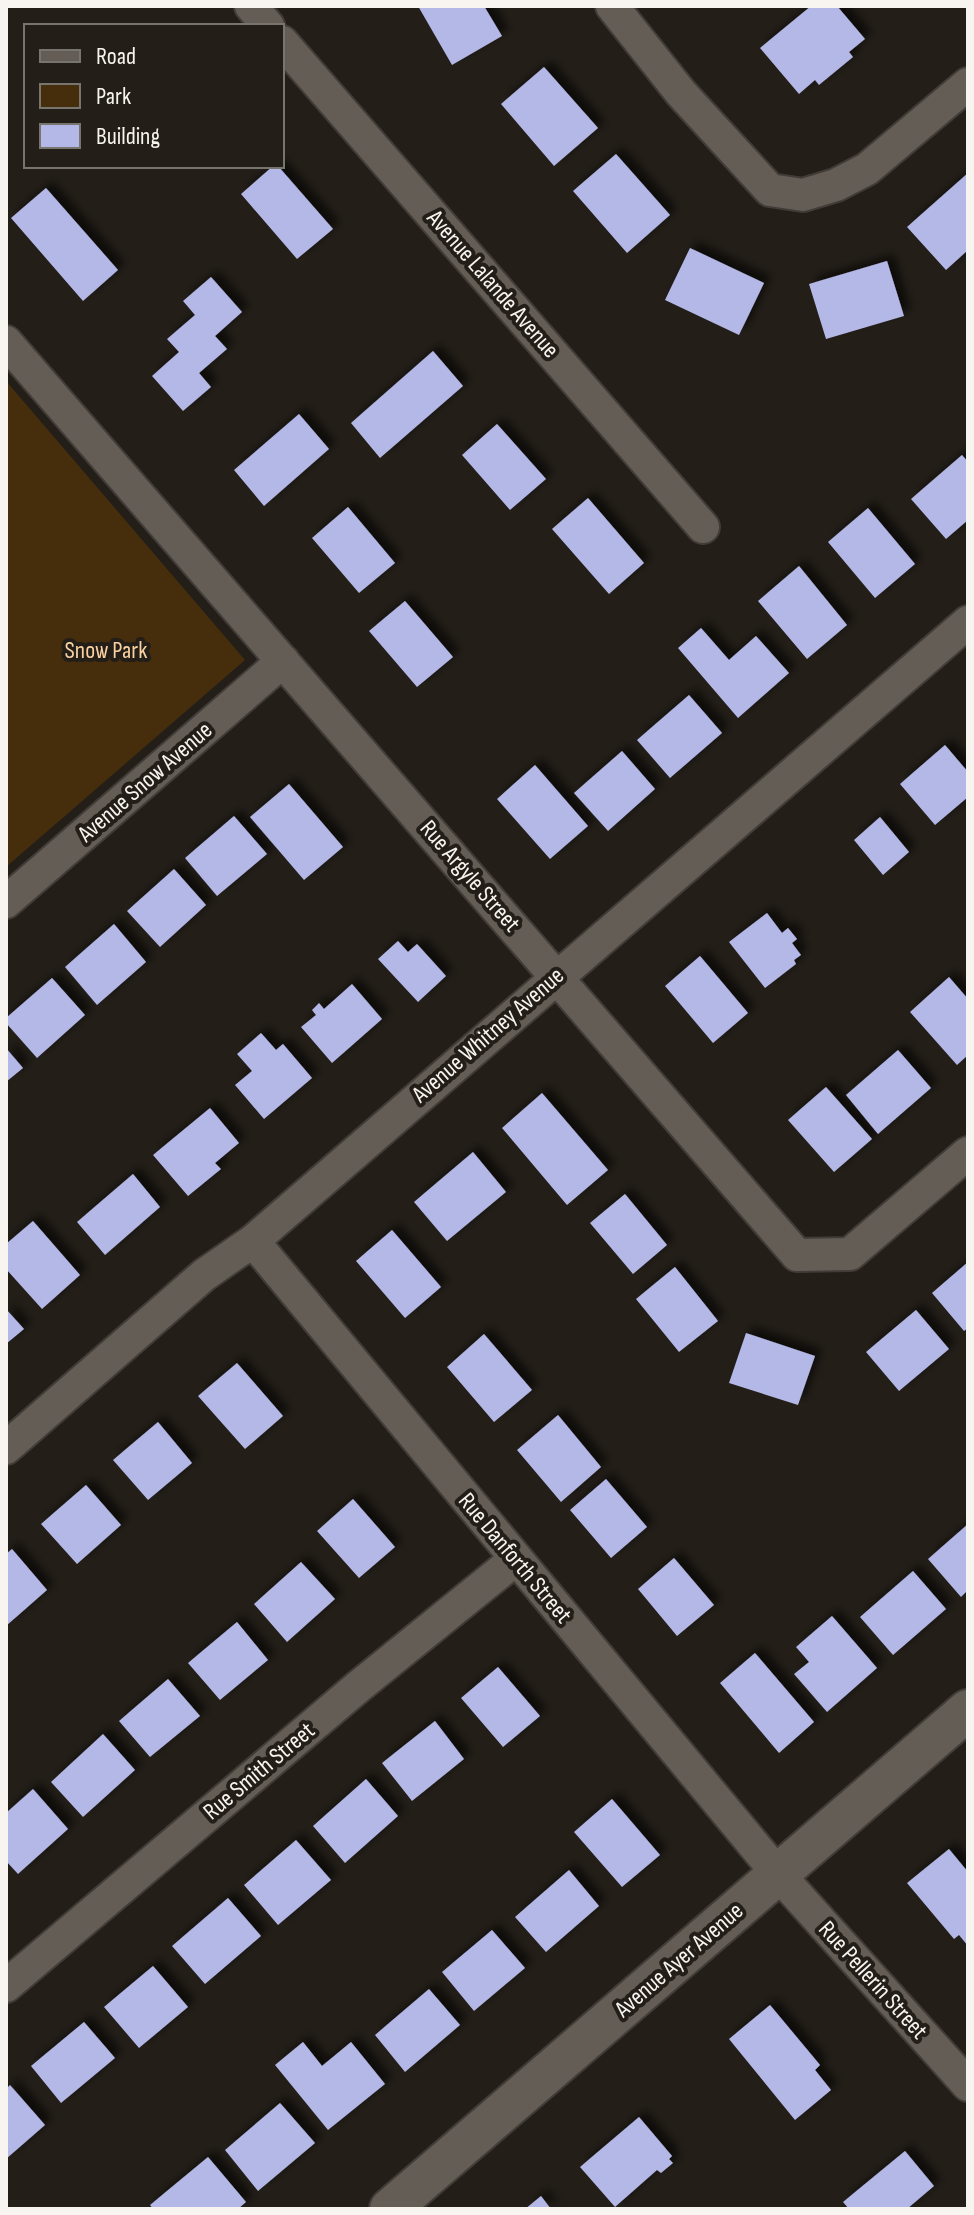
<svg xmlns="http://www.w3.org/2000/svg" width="974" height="2215" font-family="'Sofia Sans Condensed',sans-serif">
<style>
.green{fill:#462e0d}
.building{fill:#b4b8e7;filter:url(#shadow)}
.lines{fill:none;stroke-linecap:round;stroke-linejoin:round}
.minor-casing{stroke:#413c38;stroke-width:36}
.tertiary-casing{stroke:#413c38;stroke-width:44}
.minor{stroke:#635d56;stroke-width:32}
.tertiary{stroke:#635d56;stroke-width:40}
.labels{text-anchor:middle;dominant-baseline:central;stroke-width:8;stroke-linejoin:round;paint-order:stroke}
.street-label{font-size:24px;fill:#f8f4f0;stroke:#231e18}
.park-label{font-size:24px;fill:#fad2a2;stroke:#231e18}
</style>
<defs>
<filter id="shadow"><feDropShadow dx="7" dy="-7" stdDeviation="4" flood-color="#0009"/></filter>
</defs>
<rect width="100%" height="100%" fill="#231e18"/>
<path class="green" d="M6,381L245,660L6,867Z"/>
<path class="building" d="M418,6H484L502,36L452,65Z
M811,6H837L865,39L849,52L853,57L819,85L815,80L799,94L760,48Z
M544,67L598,128L554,166L501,104Z
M616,154L670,215L627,253L573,191Z
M273,166H278L333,229L297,259L241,194Z
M968,173V250L946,270L907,227Z
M46,188L118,270L83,301L11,218Z
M690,248L764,283L739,335L665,300Z
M887,261L904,316L826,339L809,284Z
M211,277L242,312L215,336L227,349L199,373L211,387L183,411L152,376L179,352L167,339L195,315L183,301Z
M433,351L463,386L380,458L351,423Z
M299,414L329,449L264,506L234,470Z
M497,424L546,479L510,510L462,455Z
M962,455L968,462V520L946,539L911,499Z
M588,498L644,563L609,594L552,529Z
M348,507L395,563L359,593L312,538Z
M868,508L915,564L875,598L828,542Z
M799,566L847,625L807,659L758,601Z
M405,601L453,657L417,687L369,631Z
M701,628L729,660L756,636L789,673L738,718L678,648Z
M689,695L722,733L670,778L637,740Z
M945,745L968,772V797L935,825L900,784Z
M622,751L655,789L608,831L574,793Z
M535,765L588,826L550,859L497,799Z
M289,784L343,847L304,880L250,817Z
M234,816L267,854L217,896L185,858Z
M880,817L909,852L883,875L854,840Z
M174,869L206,905L160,947L127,911Z
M767,913L782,933L788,928L797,939L792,943L801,955L794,960L796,964L765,988L729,942Z
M114,924L146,962L97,1005L65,967Z
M398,941L408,952L417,944L446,976L418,1002L378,959Z
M700,956L748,1013L713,1043L665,986Z
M949,977L968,999V1055L957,1065L910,1012Z
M52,978L85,1015L37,1058L6,1023V1018Z
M352,984L382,1019L332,1063L301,1027L316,1015L312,1010L319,1003L324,1009Z
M261,1033L276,1050L283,1044L312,1078L264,1119L235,1085L252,1071L237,1054Z
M6,1048L23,1068L6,1082Z
M898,1050L931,1088L878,1134L846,1095Z
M826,1087L872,1139L834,1172L788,1120Z
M542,1093L608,1170L567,1205L502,1128Z
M210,1108L239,1143L215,1163L221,1169L188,1196L153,1155Z
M473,1152L506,1192L447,1241L414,1202Z
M133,1174L160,1207L105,1255L77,1222Z
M625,1194L667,1245L633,1274L590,1223Z
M33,1221L80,1275L42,1309L6,1269V1244Z
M392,1230L441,1287L405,1318L356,1261Z
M968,1262V1328L964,1331L932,1293Z
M675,1267L718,1321L679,1352L636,1299Z
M6,1309L24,1329L6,1344Z
M916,1310L949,1349L899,1391L866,1352Z
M746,1333L815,1356L798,1405L729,1383Z
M484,1334L532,1390L494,1422L447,1367Z
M237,1363L283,1416L245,1449L198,1396Z
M558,1415L601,1467L561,1502L517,1450Z
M158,1422L192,1463L148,1500L113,1460Z
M606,1479L647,1527L611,1558L570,1510Z
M86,1485L121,1525L77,1564L41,1524Z
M353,1499L395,1547L359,1578L317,1531Z
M968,1524V1590L961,1597L928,1559Z
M12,1549L47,1590L6,1626V1554Z
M674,1558L714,1605L677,1636L638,1589Z
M301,1562L335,1599L287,1642L254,1604Z
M913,1571L946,1609L893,1655L860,1617Z
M832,1616L877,1668L827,1712L794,1674L809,1662L796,1647Z
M237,1622L268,1660L220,1700L188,1663Z
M755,1653L814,1722L779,1753L720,1683Z
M498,1667L540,1716L503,1747L461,1698Z
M168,1679L200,1716L150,1757L119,1721Z
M435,1721L464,1759L412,1801L382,1763Z
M103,1734L135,1770L83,1817L51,1782Z
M366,1779L398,1816L345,1863L313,1826Z
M33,1789L68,1829L18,1874L6,1861V1813Z
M612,1799L660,1855L622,1887L574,1832Z
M296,1840L331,1880L278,1925L244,1885Z
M949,1849L968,1872V1946L959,1935L954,1939L907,1883Z
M569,1870L599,1906L546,1952L515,1917Z
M228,1898L261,1936L205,1984L172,1946Z
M492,1930L525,1968L474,2011L442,1972Z
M153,1966L188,2007L139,2048L104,2007Z
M429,1989L460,2025L405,2072L375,2035Z
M770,2005L820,2065L815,2070L831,2090L795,2120L729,2039Z
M84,2022L115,2058L61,2103L31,2066Z
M303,2042L322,2066L351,2042L385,2084L328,2130L275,2065Z
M10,2085L45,2125L6,2159V2089Z
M280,2103L315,2143L258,2191L225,2150Z
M639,2117L672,2156L669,2159L673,2163L661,2173L657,2170L615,2207L580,2167Z
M905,2151L934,2186L907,2209H849L843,2202Z
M208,2157L246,2202L238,2209H153L150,2205Z
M541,2196L551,2209H525Z"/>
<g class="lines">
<g class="minor-casing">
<path id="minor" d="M251,6L268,26
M612,6L681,93L770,190L803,195L836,185L867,169L968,84
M282,42L703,527
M6,342L797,1255L850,1254L968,1153
M6,902L283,661
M253,1241L778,1874L968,2085
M6,1448L204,1275L253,1241L968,622
M6,1986L358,1687L516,1559"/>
</g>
<g class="tertiary-casing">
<path id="tertiary" d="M390,2209L968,1710"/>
</g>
<use href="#minor" class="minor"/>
<use href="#tertiary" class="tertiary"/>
</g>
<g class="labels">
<g class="street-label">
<text transform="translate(493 284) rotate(49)">Avenue Lalande Avenue</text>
<text transform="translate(145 782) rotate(-41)">Avenue Snow Avenue</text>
<text transform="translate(470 876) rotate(49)">Rue Argyle Street</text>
<text transform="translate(488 1035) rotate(-41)">Avenue Whitney Avenue</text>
<text transform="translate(515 1558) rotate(50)">Rue Danforth Street</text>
<text transform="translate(259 1771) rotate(-40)">Rue Smith Street</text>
<text transform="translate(679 1960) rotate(-41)">Avenue Ayer Avenue</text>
<text transform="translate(873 1980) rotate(48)">Rue Pellerin Street</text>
</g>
<g class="park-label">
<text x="106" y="650">Snow Park</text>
</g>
</g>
<rect width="974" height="2215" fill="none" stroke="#f8f4f0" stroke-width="16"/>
<rect x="24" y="24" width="260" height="144" fill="#231e18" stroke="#78746e" stroke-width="2"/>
<rect x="40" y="50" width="40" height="12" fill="#635d56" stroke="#78746e" stroke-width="2"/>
<text x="96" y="64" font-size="24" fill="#f8f4f0">Road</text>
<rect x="40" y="84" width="40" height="24" fill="#462e0d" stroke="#78746e" stroke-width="2"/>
<text x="96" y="104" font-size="24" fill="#f8f4f0">Park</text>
<rect x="40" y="124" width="40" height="24" fill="#b4b8e7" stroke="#78746e" stroke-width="2"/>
<text x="96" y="144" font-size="24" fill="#f8f4f0">Building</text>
</svg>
